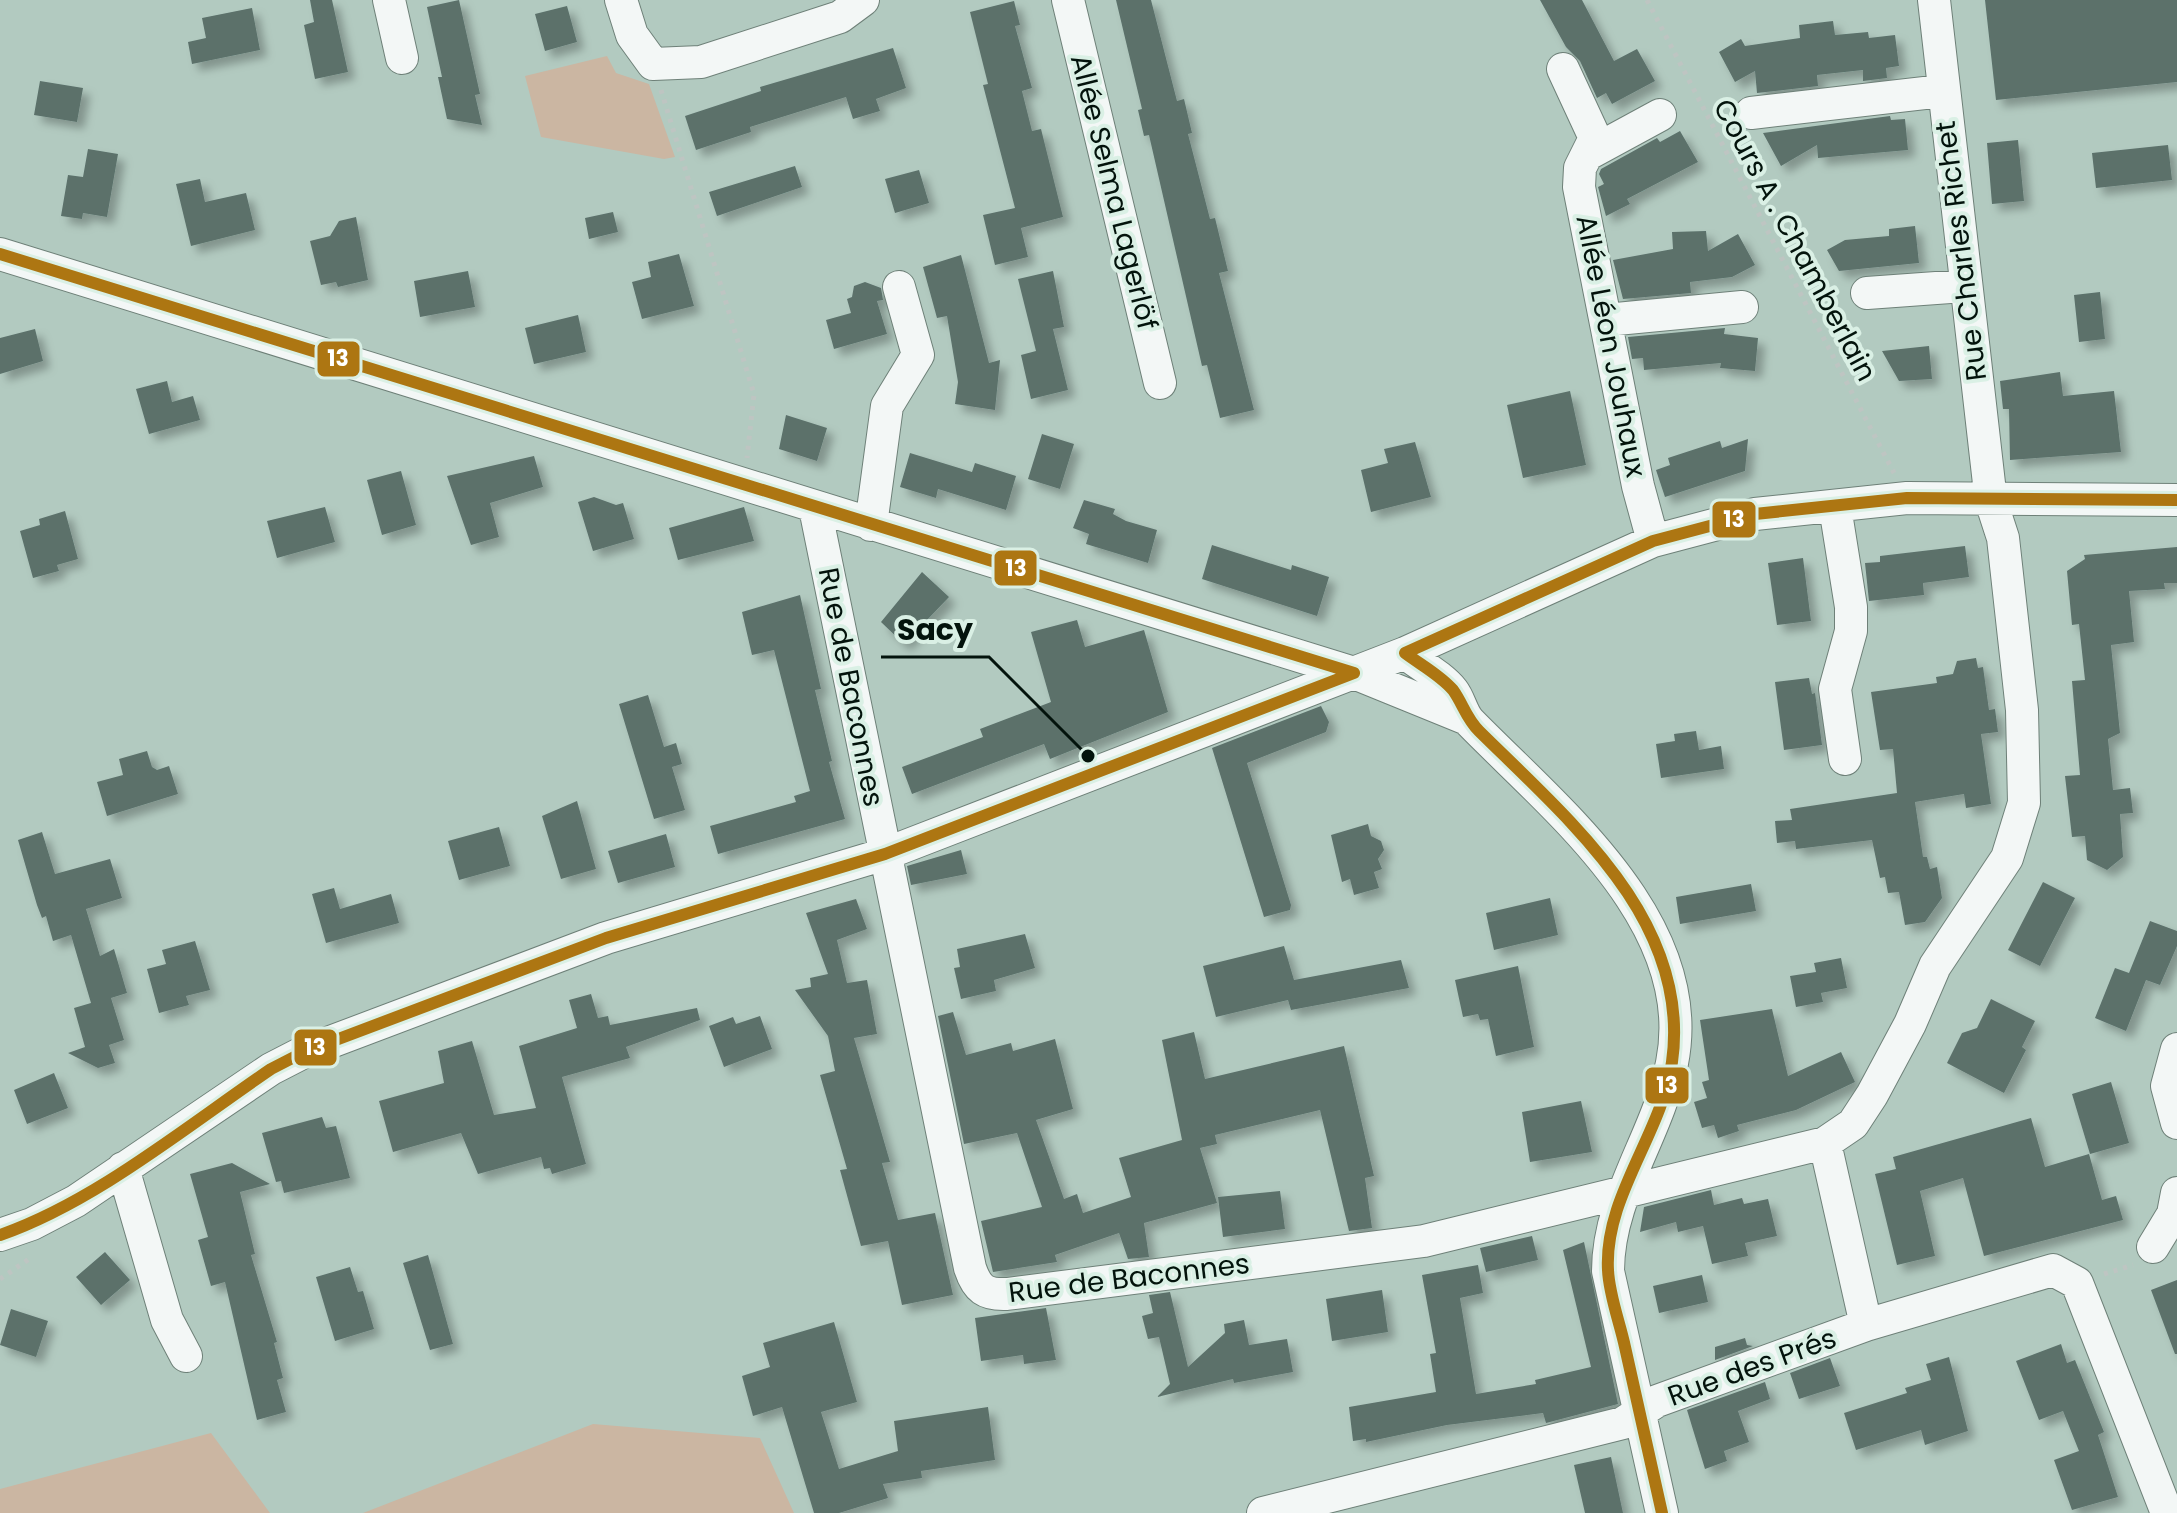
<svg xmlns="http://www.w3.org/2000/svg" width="2177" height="1513" font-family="Poppins,sans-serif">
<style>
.green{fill:#cbb6a2}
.building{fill:#5b716b;filter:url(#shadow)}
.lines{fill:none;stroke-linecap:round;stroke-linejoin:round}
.minor-casing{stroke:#6e8078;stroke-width:34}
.path{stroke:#bec5c2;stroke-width:5;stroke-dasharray:4 6;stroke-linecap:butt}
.minor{stroke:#f3f7f6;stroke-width:32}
.bus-1-casing{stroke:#daf0e5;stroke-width:18}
.bus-1{stroke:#ad7612;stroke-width:12}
.labels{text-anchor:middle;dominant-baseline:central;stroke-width:8;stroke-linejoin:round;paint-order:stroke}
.street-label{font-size:28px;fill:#03130c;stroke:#daf0e5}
.leader{fill:none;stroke:#03130c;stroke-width:3}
.callout-dot{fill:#03130c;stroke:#daf0e5;stroke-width:3}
.callout-label{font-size:30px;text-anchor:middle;font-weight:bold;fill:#03130c;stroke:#daf0e5;stroke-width:8;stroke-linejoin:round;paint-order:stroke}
.line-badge{stroke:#daf0e5;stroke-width:3}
.badge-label{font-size:22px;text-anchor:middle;font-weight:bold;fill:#fff}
</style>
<defs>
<filter id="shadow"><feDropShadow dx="7" dy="7" stdDeviation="4" flood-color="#0004"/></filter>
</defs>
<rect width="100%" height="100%" fill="#b2cac0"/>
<path class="green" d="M607,56L616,73L649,84L675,157L664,159L541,137L525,76Z
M593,1424L760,1438L794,1513H363Z
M211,1433L270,1513H0V1489Z"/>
<path class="building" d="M310,0H332L348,72L315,79L304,25L314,22Z
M459,0L480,94L475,95L482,125L447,119L438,77H442L427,7Z
M1116,0H1151L1177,101L1184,99L1192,133L1188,134L1210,219L1215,218L1228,271L1219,273L1254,410L1220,418L1207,365L1202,366L1149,135L1144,136L1138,110L1142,109Z
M1540,0H1582L1614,61L1637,49L1655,81L1612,104L1606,93L1597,98L1580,61L1566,47Z
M1985,0H2177V82L1996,100Z
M1014,1L1020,25L1015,26L1032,88L1022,91L1032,131L1041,129L1063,217L1021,228L1028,257L995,265L983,215L1015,208L983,85L988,84L970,12Z
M567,6L577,42L545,51L535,14Z
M252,8L260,50L192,64L188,42L206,38L202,18Z
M1833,21L1835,35L1868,32L1869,38L1895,35L1899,66L1886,68L1887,78L1863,81V70L1817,75L1818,86L1757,93L1755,71L1735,82L1719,52L1741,39L1745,46L1800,38L1799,25Z
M893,48L906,88L876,99L880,111L853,119L846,97L750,127L751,132L696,150L685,116L761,91L760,87Z
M40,81L83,88L77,122L34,115Z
M1890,116L1891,120L1905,119L1908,150L1818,158L1817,145L1781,166L1763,133Z
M1680,131L1698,162L1627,199L1630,204L1606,216L1598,187L1604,184L1599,174L1601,169L1657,138L1660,142Z
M2018,140L2024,201L1992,204L1987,143Z
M2168,145L2172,180L2096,188L2092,153Z
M88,149L118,154L107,217L83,213L82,219L61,216L68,175L83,177Z
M795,166L802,187L717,216L709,192Z
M919,170L929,203L895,213L885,179Z
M200,179L205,202L246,193L255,230L191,246L176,184Z
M613,212L618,232L589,239L585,218Z
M356,217L368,280L338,287L336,282L321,285L310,241L330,236L339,221Z
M1915,226L1919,263L1839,271L1827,250L1845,240L1889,236V229Z
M1706,231L1708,251L1738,234L1755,265L1732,277L1690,282L1691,293L1623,299L1613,260L1673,249L1672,232Z
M679,254L694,306L642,319L632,282L651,277L648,262Z
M961,255L989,363L1000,360L995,410L955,404L958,382L947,316L937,318L923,267Z
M468,271L475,307L420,317L414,281Z
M1053,271L1064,327L1053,329L1068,390L1031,399L1021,355L1036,351L1018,279Z
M865,282L881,288L883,300L877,301L887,334L834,349L826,320L851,313L847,299L852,297L854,286Z
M2100,292L2105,339L2079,342L2074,295Z
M578,315L586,352L534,364L525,328Z
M1725,328L1724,334L1758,338L1755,371L1720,368L1721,363L1644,370L1643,358L1632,359L1628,337Z
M35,329L43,361L0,374V338Z
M1929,346L1932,379L1899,381L1882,351Z
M2060,372L2063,396L2114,391L2121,452L2010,460L2009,409H2003L2000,381Z
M167,381L172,402L193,396L200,420L149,434L136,389Z
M1570,391L1586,465L1523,478L1507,405Z
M786,415L827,428L817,461L779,449Z
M1042,434L1074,444L1060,489L1028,479Z
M1748,439L1745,471L1665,497L1656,470L1670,465L1668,458L1720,441L1722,448Z
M1415,442L1431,497L1371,512L1361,470L1388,463L1384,449Z
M910,453L972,472L975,463L1016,476L1006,510L938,489L936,498L900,487Z
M534,456L543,487L490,503L499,537L471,545L447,476Z
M401,471L416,525L382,535L367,480Z
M594,497L616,505L623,503L634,539L593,551L578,502Z
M1084,500L1115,509L1113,514L1126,521L1157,530L1148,563L1086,544L1089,534L1073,528Z
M325,507L335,542L277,558L267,521Z
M744,507L754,541L678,560L669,528Z
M65,511L78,559L57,565L59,571L33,578L20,531L40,525L39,519Z
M1212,545L1291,570L1292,565L1329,577L1317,616L1202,579Z
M1965,546L1969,577L1923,583L1924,595L1869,601L1865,563L1880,562V556Z
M2177,547V583H2164L2165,589L2129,591L2134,642L2111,645L2120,733L2108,739L2113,790L2130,788L2133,813L2120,814L2123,857L2107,870L2087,860L2085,836L2072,837L2065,776L2080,775L2072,681L2085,680L2079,624L2072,625L2067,571L2085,559L2084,555Z
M1803,558L1811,621L1777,625L1768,563Z
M922,572L949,597L904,644L881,622Z
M800,595L821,689L815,690L832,761L829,762L845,819L718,854L710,826L796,802L794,796L810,791L774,650L752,655L742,612Z
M1077,620L1085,647L1144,630L1168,712L1050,759L1044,744L912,794L902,767L983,737L980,729L1051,702L1031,632Z
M1976,658L1978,668L1983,667L1989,710L1995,709L1998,732L1981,734L1991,804L1966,808L1964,794L1915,802L1923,857H1927L1930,869L1937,867L1942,898L1925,922L1905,925L1899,892L1888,893L1885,877L1880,878L1872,840L1796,849L1795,841L1777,843L1775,821L1792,820L1790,809L1897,793L1893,749L1880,750L1871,692L1937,683L1936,677L1953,674L1957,661Z
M1809,678L1812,694L1815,693L1822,745L1784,750L1775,682Z
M648,695L664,747L676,743L682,764L672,767L685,810L654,819L619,704Z
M1321,706L1329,722L1326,732L1247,763L1291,905L1290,910L1264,917L1212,748Z
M1696,731L1699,750L1721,746L1724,769L1661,778L1656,744L1675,741L1674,734Z
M147,751L152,767L157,770L169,766L178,794L107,816L97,782L123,775L119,759Z
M577,801L596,869L561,879L542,816Z
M1368,824L1371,836L1381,841L1384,850L1378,859L1382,869L1374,872L1379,888L1354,895L1350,879L1342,882L1331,835Z
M499,827L510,866L459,880L448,841Z
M42,832L55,874L110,859L122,898L86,909L100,956L114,949L127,993L111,998L124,1040L109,1045L115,1063L98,1068L68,1053L85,1047L74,1008L91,1003L71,935L53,941L46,916L42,918L37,905L18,840Z
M666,834L675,867L618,883L608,851Z
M961,850L967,874L911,885L907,866Z
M2043,882L2075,898L2040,966L2008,950Z
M1751,884L1756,911L1680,924L1676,897Z
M334,888L340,909L391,894L399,923L326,943L312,894Z
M1550,898L1558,935L1494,950L1486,913Z
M856,899L867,929L837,940L847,983L867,980L877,1034L854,1038L890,1162L882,1163L898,1220L935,1213L953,1295L902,1305L888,1241L861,1246L840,1170L847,1169L820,1075L835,1071L828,1036L795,990L811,987L810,978L828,974L806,913Z
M2150,921L2177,931V946L2160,985L2146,980L2126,1031L2095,1018L2115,968L2129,973Z
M1025,934L1035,968L994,980L996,991L961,999L954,968L960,967L957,949Z
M195,941L210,990L186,996L189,1005L159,1013L147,969L166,964L162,950Z
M1284,946L1294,980L1401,960L1409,988L1291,1010L1288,1000L1216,1017L1203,966Z
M1841,958L1847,988L1821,993L1823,1002L1796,1007L1790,976L1816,972L1814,963Z
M1518,966L1534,1047L1496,1056L1488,1019L1480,1020L1478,1014L1463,1017L1455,980Z
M591,994L598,1018L608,1016L610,1025L697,1008L700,1020L626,1047L630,1058L562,1077L586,1164L552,1174L550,1168L544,1169L541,1157L478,1174L461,1133L393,1152L379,1101L444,1083L438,1051L472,1041L494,1115L536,1108L519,1046L577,1028L569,1000Z
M1991,999L2035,1021L2022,1047L2026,1050L2004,1093L1947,1063L1962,1033L1977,1028Z
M1772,1009L1788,1076L1841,1052L1855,1082L1796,1110L1737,1125L1739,1131L1718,1138L1714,1125L1702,1128L1694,1102L1707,1098L1702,1082L1709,1080L1700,1020Z
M953,1012L966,1055L1011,1043L1013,1051L1055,1039L1073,1109L1036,1120L1064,1199L1077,1194L1083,1213L1131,1197L1119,1158L1182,1140L1162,1040L1194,1032L1205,1079L1344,1046L1374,1176L1365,1178L1372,1228L1349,1231L1320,1110L1215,1135L1217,1144L1200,1148L1217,1203L1144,1223L1149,1257L1128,1259L1119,1233L1055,1255L1057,1262L993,1272L981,1221L1042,1207L1017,1133L964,1144L938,1016Z
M760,1016L772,1049L724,1067L709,1026L733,1017L736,1024Z
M54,1073L68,1108L27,1124L14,1090Z
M2111,1082L2129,1143L2090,1154L2072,1094Z
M1581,1101L1592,1152L1530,1162L1522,1112Z
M322,1117L326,1128L336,1126L350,1178L284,1193L281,1181L276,1182L262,1133Z
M2031,1118L2045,1167L2089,1154L2102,1200L2116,1196L2123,1220L1984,1256L1963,1178L1920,1191L1935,1256L1897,1265L1875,1174L1896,1169L1893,1157Z
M232,1163L270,1184L240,1192L255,1254L251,1255L277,1342L274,1343L283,1378L277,1380L286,1412L257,1420L225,1282L211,1286L198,1240L208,1237L190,1174Z
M1711,1190L1714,1205L1742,1198L1744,1204L1768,1199L1777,1236L1745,1243L1748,1256L1712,1264L1703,1226L1678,1232L1676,1222L1640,1232L1644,1207Z
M1280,1191L1285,1229L1223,1237L1218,1197Z
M1532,1236L1538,1260L1486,1272L1480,1248Z
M1584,1242L1618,1404L1546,1423L1543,1413L1447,1425L1366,1442V1439L1353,1441L1349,1407L1436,1392L1430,1354L1436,1353L1422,1275L1478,1265L1483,1293L1460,1298L1476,1394L1536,1384L1535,1380L1591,1367L1563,1250Z
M105,1252L130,1280L101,1305L76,1277Z
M428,1255L453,1344L430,1350L403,1263Z
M350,1267L358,1292L363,1291L374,1329L335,1341L316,1277Z
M1702,1275L1708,1302L1659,1313L1653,1286Z
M2177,1280V1354H2175L2151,1290Z
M1382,1290L1388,1332L1332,1341L1326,1299Z
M1170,1292L1188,1367L1225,1333L1224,1324L1244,1320L1249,1345L1287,1339L1293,1372L1234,1383L1233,1379L1157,1397L1170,1384L1159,1337L1148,1339L1142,1316L1153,1313L1149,1295Z
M1046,1308L1056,1360L1024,1364L1023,1355L981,1361L975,1318Z
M11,1309L48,1321L36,1357L0,1345Z
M834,1322L857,1402L821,1412L839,1469L898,1451L894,1421L988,1407L995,1460L921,1471L922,1478L883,1484L888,1498L839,1513H814L782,1407L753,1416L742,1376L770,1367L763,1343Z
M1745,1338L1747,1345L1753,1346L1715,1360V1347Z
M2061,1344L2067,1363L2075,1360L2104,1432L2098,1435L2118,1497L2072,1510L2054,1460L2079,1451L2063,1411L2039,1420L2016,1361Z
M1949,1357L1968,1431L1925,1445L1921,1430L1856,1450L1844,1413L1907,1393L1905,1388L1931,1380L1926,1364Z
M1830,1358L1840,1386L1799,1399L1790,1373Z
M1765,1382L1770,1399L1738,1411L1749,1442L1724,1451L1727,1461L1705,1469L1687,1410Z
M1611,1457L1623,1513H1585L1574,1465Z"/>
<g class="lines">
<g class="minor-casing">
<path id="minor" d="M389,0L402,58
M621,0L632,35L653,64L701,62L840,17L863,0
M1068,0L1160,383
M1563,69L1595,138L1580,168L1579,187L1638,486L1653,541
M1751,113L1942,91
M1590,153L1660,115
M0,254L1354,673L1467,719
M1867,293L1964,286
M1606,320L1742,307
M1835,507L1851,607V631L1835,689L1845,759
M815,508L970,1268C977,1289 985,1295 1007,1294L1424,1241L1825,1143
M871,525L887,406L918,355L899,287
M1405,653C1420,665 1441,676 1453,691C1460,700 1462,714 1470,722C1556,810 1700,923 1672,1063C1658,1135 1608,1196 1608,1271L1662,1513
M2177,1049L2167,1086L2177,1123
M123,1168L167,1320L186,1356
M0,1235L32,1224L76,1201L271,1069L304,1052L606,938L885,854L1405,653L1653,541L1755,514L1907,498L2177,500
M2153,1247L2173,1214L2177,1193
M1866,1325L1825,1143L1853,1124L1872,1095L1910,1024L1935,966L2007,858L2024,803L2022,710L2003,538L1991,501L1934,0
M1263,1513L1623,1423L1657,1401L1866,1325L2053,1270L2077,1283L2167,1513"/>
</g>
<path class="path" d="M1647,0L1894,473
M661,90L754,394L747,458
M2104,1274L2133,1265
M0,1279L32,1257"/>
<use href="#minor" class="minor"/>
<g class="bus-1-casing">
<path id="bus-1" d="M0,254L1354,673
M0,1235C95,1202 187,1126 271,1069L304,1052L606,938L885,854L1354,673
M1662,1513C1650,1458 1637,1402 1625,1347C1620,1323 1609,1295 1608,1270C1604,1196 1662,1134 1672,1062C1692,922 1569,820 1479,731C1466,718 1463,704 1453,690C1440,675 1421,665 1405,653L1653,541L1755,514L1907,498L2177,500"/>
</g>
<use href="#bus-1" class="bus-1"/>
</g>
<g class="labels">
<g class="street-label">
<text transform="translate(1114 192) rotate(76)">Allée Selma Lagerlöf</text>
<text transform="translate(1795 240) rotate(62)">Cours A . Chamberlain</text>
<text transform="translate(1961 251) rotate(-97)">Rue Charles Richet</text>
<text transform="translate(1611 346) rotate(79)">Allée Léon Jouhaux</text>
<text transform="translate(851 687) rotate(79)">Rue de Baconnes</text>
<text transform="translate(1129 1278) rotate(-7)">Rue de Baconnes</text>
<text transform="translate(1752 1367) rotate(-20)">Rue des Prés</text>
</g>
</g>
<path class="leader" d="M1088 756L989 657H881"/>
<circle class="callout-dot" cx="1088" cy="756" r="8"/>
<g class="callout-label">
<text x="935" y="640">Sacy</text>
</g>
<g class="line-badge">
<rect x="316" y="340" width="45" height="38" rx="8" fill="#ad7612"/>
<rect x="1711" y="500" width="46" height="39" rx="8" fill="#ad7612"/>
<rect x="993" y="549" width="45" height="38" rx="8" fill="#ad7612"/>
<rect x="293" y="1028" width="45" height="39" rx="8" fill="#ad7612"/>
<rect x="1644" y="1066" width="46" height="39" rx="8" fill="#ad7612"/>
</g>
<g class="badge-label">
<text x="338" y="366">13</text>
<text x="1734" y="527">13</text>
<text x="1016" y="576">13</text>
<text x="315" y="1055">13</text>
<text x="1667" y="1093">13</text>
</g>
</svg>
